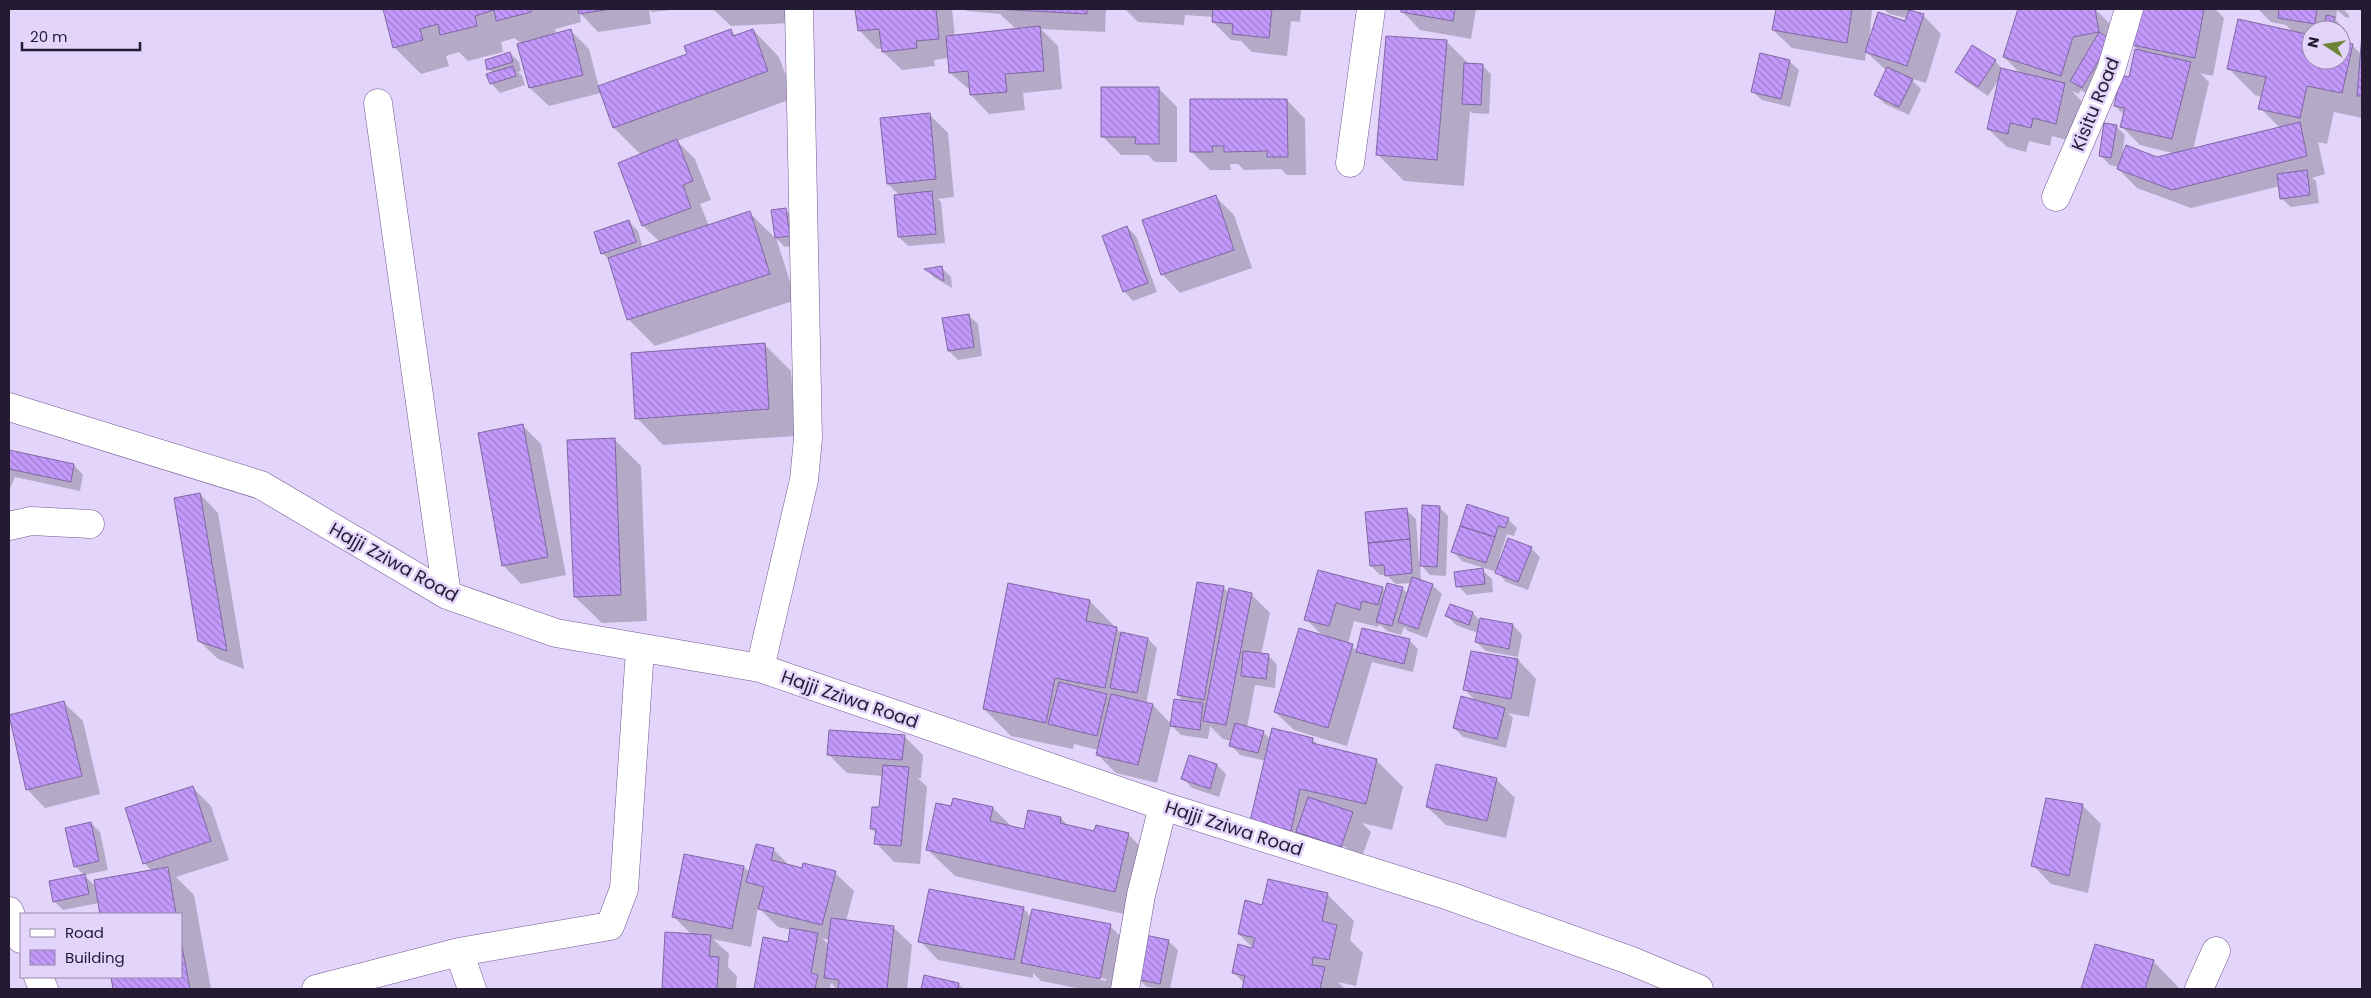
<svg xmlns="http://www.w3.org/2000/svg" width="2371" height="998" font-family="Poppins,sans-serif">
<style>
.shadow{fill:#0003;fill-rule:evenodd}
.building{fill:url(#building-back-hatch);stroke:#7f67a1}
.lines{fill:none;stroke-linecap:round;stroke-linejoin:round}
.minor-casing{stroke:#705890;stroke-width:29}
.tertiary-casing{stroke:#705890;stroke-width:29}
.minor{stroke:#fff;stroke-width:28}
.tertiary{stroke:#fff;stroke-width:28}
.labels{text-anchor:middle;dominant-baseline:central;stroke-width:5;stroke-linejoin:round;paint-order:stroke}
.street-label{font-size:18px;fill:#241a32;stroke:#e3d4fb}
</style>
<defs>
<pattern id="building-back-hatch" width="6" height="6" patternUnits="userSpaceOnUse" patternTransform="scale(1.25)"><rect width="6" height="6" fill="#c399fc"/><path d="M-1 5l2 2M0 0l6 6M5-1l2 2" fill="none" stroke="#9e7ccd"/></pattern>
</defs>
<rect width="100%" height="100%" fill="#e3d4fb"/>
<path class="shadow" d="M384,9H649L651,24L598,32L579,12L581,22L555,29L556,35L571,31L589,49L599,87L689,55L731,31L736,36L753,30L779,57L794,98L677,141L695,159L711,200L700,204L709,226L750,213L776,239L773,211L785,209L794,218L798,245L785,247L776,238L796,300L655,346L628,319L610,261L602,253L629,222L638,231L643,248L660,242L643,226L619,163L641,155L614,128L601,93L549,106L530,88L519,45L521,44L515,38L501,42L503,52L468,61L459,52L446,56L449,66L421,74L394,47Z
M649,9H680L652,12Z
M713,9H788L789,23L731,26Z
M856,9H952L955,37L1017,30L1000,14L967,11L964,9H1106L1105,32L1041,29L1058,46L1062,89L1023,93L1025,110L989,114L971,95V91L950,73L949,58L934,60L935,66L902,70L883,52V48L877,49L859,30Z
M1125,9H1301L1300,22L1291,21L1287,56L1252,52L1241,41L1231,40L1213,22V17L1185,15L1184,25L1138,22Z
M1402,9H1476L1471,39L1420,30L1402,11Z
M1778,9H1872L1869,43L1906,23L1907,18L1889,14L1884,9H1913V12L1923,15L1941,34L1926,83L1910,78L1921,89L1909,115L1885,104L1875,95L1887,71L1866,52L1865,61L1792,48L1773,30Z
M2020,9H2095L2112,26L2092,96L2080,90L2079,94L2072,91L2083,103L2074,142L2052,136L2050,146L2029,141L2026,152L2007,147L1988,129L2000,78L1988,96L1966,81L1957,72L1995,61L2004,70L2021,74L2004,57Z
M2133,9H2215L2224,18L2213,76L2200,73L2209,82L2193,150L2280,128L2260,108L2262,97L2255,95L2228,68L2293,32L2286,25L2271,22L2258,9H2346H2343L2349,15V18L2345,17L2337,10L2336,20L2343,28L2342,32L2341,30H2311V60H2341V43L2352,45L2362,55V49V118L2334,112L2327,144L2318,142L2325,174L2312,178L2316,181L2319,203L2291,207L2281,198L2280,186L2191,208L2137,188L2118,169L2119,167L2110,165L2101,156L2116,126L2125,135L2122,156L2157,158L2176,154L2140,145L2121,126L2124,115L2115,106L2140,52L2133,45Z
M1447,42L1470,65H1482L1491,74L1489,114L1472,113L1470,111L1464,186L1404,181L1377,154Z
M510,53L519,62L521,71L518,72L522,76L525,85L500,93L491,83L493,73L488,69Z
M1789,61L1799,70L1790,107L1762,100L1752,91Z
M1158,88L1177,107V162H1155L1148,155H1121L1102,136Z
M1287,100L1305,119L1306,175H1287L1281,169L1244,170L1238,164H1230L1231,170H1210L1191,151Z
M929,114L948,133L954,197L938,199L941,202L945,243L908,246L899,237L900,196L888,184Z
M1216,197L1234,215L1252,268L1180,293L1162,274Z
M1127,227L1136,236L1157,292L1133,301L1124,291Z
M942,268L951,277L952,288L935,278L927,270Z
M968,315L978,324L982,356L958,360L949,351Z
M764,344L791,371L795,436L663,445L637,418Z
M523,426L541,444L566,575L521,584L503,565Z
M614,439L641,466L647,621L602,623L575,597Z
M9,451L74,465L83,475L80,491L15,477L9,491Z
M200,494L218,513L244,669L218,659L199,641Z
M1439,507L1448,516L1446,576L1430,575L1420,564L1421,581L1432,585L1442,594L1427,638L1408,631L1404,627L1401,635L1387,631L1379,624L1378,627L1354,621L1348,644L1358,651L1409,640L1418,649L1413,672L1372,662L1347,746L1294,730L1275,712L1323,636L1306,619L1318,571L1382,588L1386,592L1388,584L1403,589L1408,594L1412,583L1396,584L1386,575H1380L1371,566L1406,510L1416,519L1419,563L1421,562Z
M1508,519L1517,528L1514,536L1507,534L1499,559L1531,548L1540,557L1528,590L1506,582L1497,572L1462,561L1453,552Z
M1482,570L1492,579L1493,592L1467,595L1458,586Z
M1223,587L1229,593L1251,594L1270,613L1261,655H1268L1277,665L1275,688L1255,685L1247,728L1263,732L1271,740L1312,739L1319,746L1376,760L1403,787L1392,830L1362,823L1371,832L1359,865L1278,847L1266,761L1240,755L1231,745L1232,741L1223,739L1210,726L1208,739L1181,735L1171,725L1157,783L1116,773L1097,754L1098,750L1074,744L1073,749L1011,736L984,709L1090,601L1121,633L1148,639L1157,648L1146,704L1153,705L1171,724L1185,702L1178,695ZM1321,839L1347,848L1346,850L1321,841Z
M1451,606L1473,613L1480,621L1513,625L1522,635L1518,657L1486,651L1476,642L1478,633L1456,625L1447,616Z
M1472,652L1518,660L1536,679L1529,717L1508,713L1513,718L1506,748L1463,737L1454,728L1477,702L1465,690Z
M64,703L83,721L100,794L45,808L27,789Z
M904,736L923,755L921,778H918L927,787L920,864L894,862L876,843L877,834L871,828L880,808L883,776L847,773L828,754Z
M1190,756L1217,765L1226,774L1219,797L1192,788L1183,778Z
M1496,779L1515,798L1506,838L1446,825L1427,807Z
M192,787L211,806L229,860L176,877L194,895L211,989H114L112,977H181V914H101L99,903L63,910L54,901L85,876L75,866L91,823L100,832L108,870L84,875L96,887L152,871L144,863Z
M2082,805L2101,824L2088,893L2051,884L2033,865Z
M952,807L993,808L1012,827L1025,830L1061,818L1068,826L1095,832L1128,834L1155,861L1142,918L955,876L928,850Z
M773,849L790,866L835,873L854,891L846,921L893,927L912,945L907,989H837L831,983L830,989H755L764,939L789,943L791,930L778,927L758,907L751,947L713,939L729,954L728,967L737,976L736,989H663L667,933L692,935L673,916L744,867L750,873ZM822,938L829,940V945Z
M1328,895L1354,921L1350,940L1363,953L1356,986L1338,982L1345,989H1244L1245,984L1233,972L1255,950L1239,934L1263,906Z
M1024,909L1031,917L1110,926L1128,944L1119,989H1082L1041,981L1033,973V978L938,960L920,941ZM1042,966L1106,979V981L1042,968Z
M1168,941L1178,950L1170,989L1147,987L1137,978Z
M2096,945L2153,961L2180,989H2082Z
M925,977L958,984L964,989H923Z"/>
<path class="building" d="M383,9H531V12L496,21L494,10L475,16L477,26L440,35L438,24L420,29L423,40L393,48Z
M578,9H611L579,14Z
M855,9H936L939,39L916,41L917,48L882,52L879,29L858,31Z
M995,9H1087V14Z
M1213,9H1272L1269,38L1232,34L1233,24L1212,22Z
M1401,9H1455L1453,21L1401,12Z
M1776,9H1852L1847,43L1772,30Z
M2018,9H2095L2099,32L2073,37L2061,76L2003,57Z
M2131,9H2204L2195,58L2132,45Z
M2279,9H2317L2315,24L2278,18Z
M1909,10L1924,14L1907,66L1865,52L1878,12L1905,21Z
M2326,15L2335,17L2333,23L2325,22Z
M2238,19L2311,35V60H2341V42L2353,44L2342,93L2307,86L2300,118L2258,109L2266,77L2227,69Z
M1040,26L1044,71L1005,74L1007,92L970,95L968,71L949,73L946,36Z
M571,29L583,75L529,88L517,44Z
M731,29L733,36L753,29L768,71L613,128L598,86L687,54L684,46Z
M2099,32L2111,40L2082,88L2070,81Z
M2362,34V96H2357Z
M1386,36L1447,40L1437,160L1376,155Z
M1972,45L1996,60L1978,87L1955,72Z
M2135,49L2191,62L2172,139L2120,127L2125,108L2114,106L2121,75L2129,77Z
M510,52L513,62L487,70L485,60Z
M1760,53L1790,60L1781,99L1751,92Z
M1464,63L1483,64L1481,105L1462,104Z
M513,66L516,76L490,84L486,74Z
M1887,67L1913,79L1899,107L1874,95Z
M2001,68L2065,83L2056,124L2033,118L2031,128L2010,123L2008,134L1987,129Z
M1101,87H1159V144H1135L1136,137H1101Z
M1190,99H1287L1288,157H1267V151L1224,152V146H1212L1213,152H1190Z
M930,113L936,179L887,184L880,118Z
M2300,122L2307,156L2172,190L2117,169L2126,145L2157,157Z
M2104,123L2117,125L2111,158L2099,156Z
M677,139L693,181L683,185L691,208L642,226L618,163Z
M2307,170L2310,195L2280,199L2277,174Z
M932,191L936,234L898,237L894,195Z
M1216,195L1234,250L1161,275L1142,220Z
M786,208L790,236L775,238L771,210Z
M750,211L770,274L627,320L608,258Z
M629,220L636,242L601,254L594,232Z
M1127,226L1148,283L1123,292L1102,236Z
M942,266L944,281L924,269Z
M969,314L974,347L948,351L942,318Z
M765,343L769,409L635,419L631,353Z
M523,424L548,557L502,566L478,433Z
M615,438L621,595L574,597L567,440Z
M9,450L74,464L71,482L9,469Z
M200,493L227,651L198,641L174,498Z
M1467,504L1509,518L1505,528L1498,526L1495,537L1460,526Z
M1422,505L1440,506L1437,567L1420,566Z
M1407,508L1410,539L1368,543L1365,512Z
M1460,526L1495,537L1486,563L1451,552Z
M1508,538L1532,547L1518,582L1495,573Z
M1410,539L1412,573L1385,576L1384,565L1370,566L1368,543Z
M1483,568L1485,584L1456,587L1454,572Z
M1318,570L1383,587L1378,605L1362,601L1360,610L1336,603L1329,626L1304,620Z
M1412,577L1433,584L1418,629L1398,622Z
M1197,582L1224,586L1204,700L1177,695Z
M1008,583L1090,600L1086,621L1117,627L1105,688L1055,678L1046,723L983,709Z
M1387,583L1403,587L1392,626L1376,622Z
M1229,588L1252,593L1226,725L1203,721Z
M1450,604L1473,612L1469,625L1445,616Z
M1480,618L1513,624L1509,649L1475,642Z
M1299,628L1353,644L1328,728L1274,712Z
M1362,628L1410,639L1404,664L1356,652Z
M1121,632L1148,638L1137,693L1110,688Z
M1243,651L1269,654L1266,679L1241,676Z
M1471,651L1518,659L1511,699L1463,690Z
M1059,682L1107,694L1097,736L1048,724Z
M1111,694L1153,704L1138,765L1096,755Z
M1461,696L1505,708L1497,739L1453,728Z
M1174,699L1203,703L1200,730L1170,726Z
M64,701L82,776L26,790L9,715Z
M1235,723L1264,731L1258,753L1229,746Z
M1272,728L1313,738L1312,743L1377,759L1366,804L1300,789L1291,831L1250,821Z
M829,730L905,735L902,760L827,755Z
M1189,755L1217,764L1210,789L1181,779Z
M1436,764L1497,778L1487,821L1426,807Z
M883,765L909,767L901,846L874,844L876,829H870L872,807H879Z
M193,786L211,841L143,864L125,808Z
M1308,797L1353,812L1341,847L1296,832Z
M953,798L993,807L990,821L1024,829L1028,810L1061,817L1060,823L1094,831L1096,825L1129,833L1115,892L926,850L936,803L951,806Z
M2046,798L2083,804L2069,876L2031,866Z
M91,822L99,861L74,867L65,828Z
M756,844L774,848L771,860L802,868L803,863L836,871L822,925L758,909L764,887L746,882Z
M684,854L744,866L732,929L672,917Z
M168,867L176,914H100L94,880Z
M85,874L89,894L53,902L49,881Z
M1268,879L1328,893L1322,921L1337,925L1329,960L1313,957L1312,965L1325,967L1320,989H1242L1245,976L1232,973L1238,944L1252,948L1255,938L1238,934L1245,900L1262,905Z
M929,889L1024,907L1014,960L918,942Z
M1032,909L1111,924L1100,979L1021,963Z
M831,918L894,926L887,989H838L839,980L824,978Z
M790,928L818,933L811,973L818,975L815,989H754L763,937L788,942Z
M665,932L711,935L709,956L719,957L717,989H662Z
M1145,935L1169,940L1160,984L1136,979Z
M181,941L190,989H113L111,977H181Z
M2095,944L2154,960L2145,989H2081Z
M924,975L959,983L958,989H921Z"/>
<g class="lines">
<g class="minor-casing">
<path id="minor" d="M378,103L447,595
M1350,163L1371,9
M2056,197L2111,70L2129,9
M9,407L261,485L447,595L556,633L760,668L1163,806L1449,896L1629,960L1699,989
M9,526L31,521L90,524
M760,668L804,480L808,439L799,9
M459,952L610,926L624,889L640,649
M316,989L459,952L472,989
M1125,989L1141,895L1163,806
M2199,989L2216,951"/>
</g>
<g class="tertiary-casing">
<path id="tertiary" d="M9,911L21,939
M38,977L44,989"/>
</g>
<use href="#minor" class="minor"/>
<use href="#tertiary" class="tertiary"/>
</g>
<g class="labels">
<g class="street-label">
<text transform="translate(2095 104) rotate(-68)">Kisitu Road</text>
<text transform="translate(394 562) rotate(29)">Hajji Zziwa Road</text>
<text transform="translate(850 699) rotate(19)">Hajji Zziwa Road</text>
<text transform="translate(1234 828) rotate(18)">Hajji Zziwa Road</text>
</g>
</g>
<rect width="2371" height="998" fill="none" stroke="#241a32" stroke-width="20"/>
<rect x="20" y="913" width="162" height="65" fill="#e3d4fb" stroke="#978aab"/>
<rect x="30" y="929" width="25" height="8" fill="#ffffff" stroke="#978aab"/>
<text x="65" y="938" font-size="15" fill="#241a32">Road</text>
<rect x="30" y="950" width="25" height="15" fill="url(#building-back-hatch)" stroke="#978aab"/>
<text x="65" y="963" font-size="15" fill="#241a32">Building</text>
<g transform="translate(2326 45) rotate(282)"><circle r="24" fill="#e3d4fb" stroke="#978aab"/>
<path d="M0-4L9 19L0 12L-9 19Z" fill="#6e8335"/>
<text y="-8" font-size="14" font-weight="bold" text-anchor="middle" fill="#241a32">N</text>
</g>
<path d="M22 42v8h118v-8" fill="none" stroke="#241a32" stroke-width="2.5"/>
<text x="30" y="42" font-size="15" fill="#241a32" stroke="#e3d4fb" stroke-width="4" paint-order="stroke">20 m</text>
</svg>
